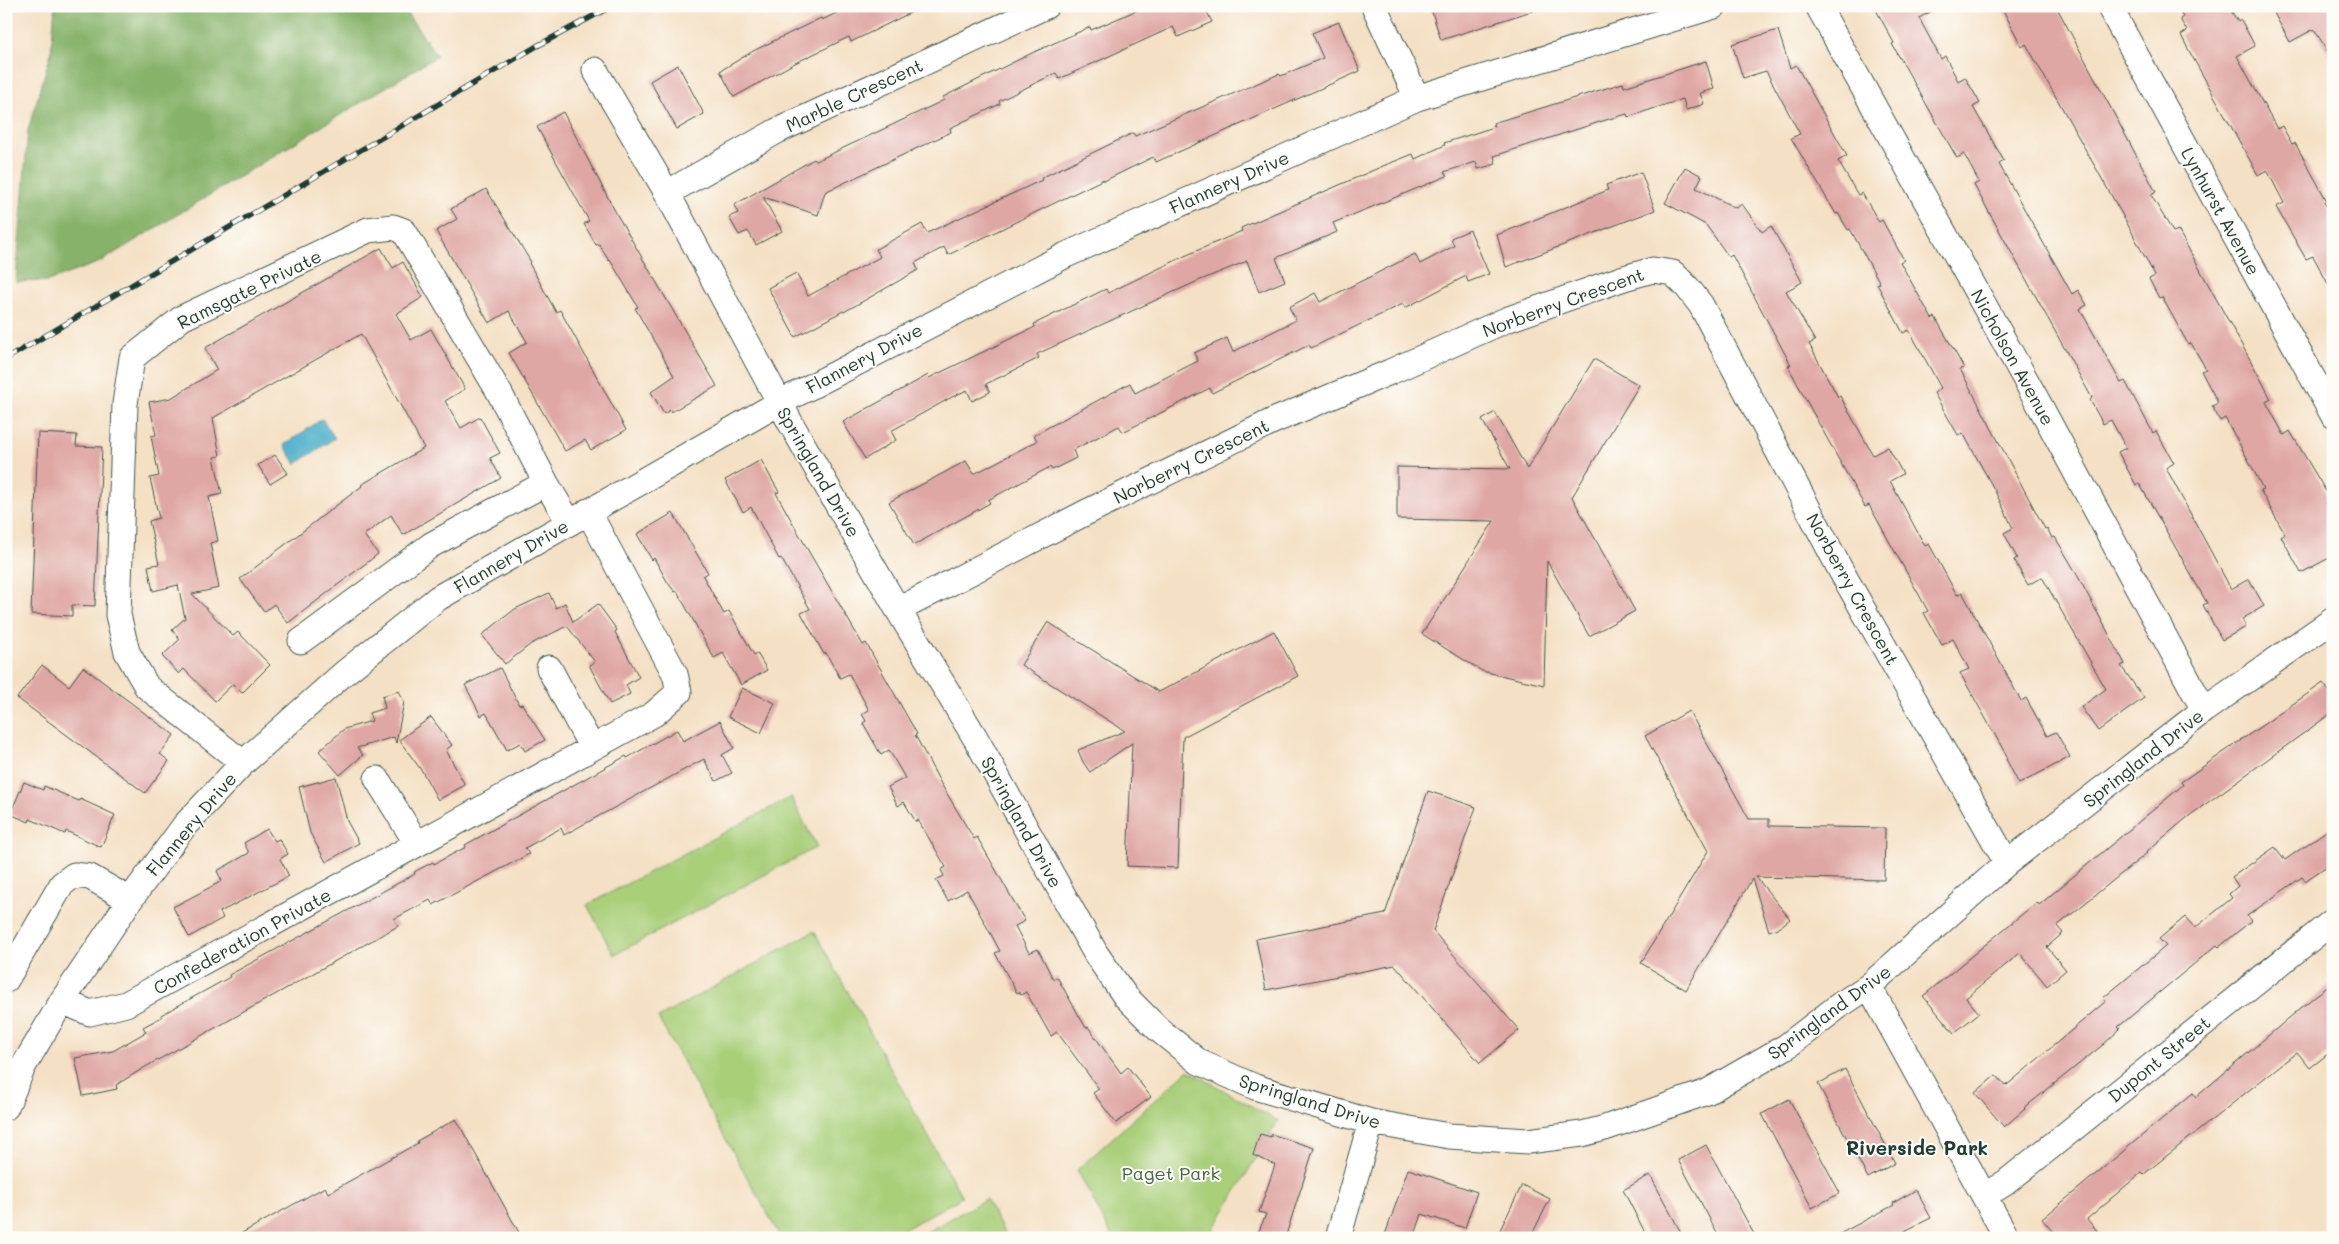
<svg xmlns="http://www.w3.org/2000/svg" width="2339" height="1244" font-family="Mali,sans-serif">
<style>
.green{fill:#a9cf79;stroke:#648656}
.forest{fill:#86b269;stroke:#52784e}
.water{fill:#4aafca;stroke:#34767f}
.building{fill:#dfa7a4}
.lines{fill:none;stroke-linecap:round;stroke-linejoin:round}
.minor-casing{stroke:#3f554a;stroke-width:27}
.minor{stroke:#fff;stroke-width:25}
.rail-casing{stroke:#1f3d34;stroke-width:5.5}
.rail{stroke:#fdfcf7;stroke-width:4;stroke-dasharray:11;stroke-linecap:butt}
.labels{text-anchor:middle;dominant-baseline:central;stroke-width:4;stroke-linejoin:round;paint-order:stroke}
.street-label{font-size:18px;fill:#1f3d34;stroke:#fdfcf7}
.park-label{font-size:18px;fill:#426245;stroke:#fdfcf7}
.neighbourhood-label{font-size:19px;font-weight:bold;fill:#1f3d34;stroke:#fdfcf7}
</style>
<rect width="100%" height="100%" fill="#fdfcf7"/>
<filter id="ink" filterUnits="userSpaceOnUse"><feTurbulence type="fractalNoise" baseFrequency=".02" numOctaves="2"/><feDisplacementMap in="SourceGraphic" scale="10" xChannelSelector="R" yChannelSelector="G"/><feConvolveMatrix kernelMatrix="1 2 1 2 8 2 1 2 1" color-interpolation-filters="sRGB"/></filter>
<filter id="wash" filterUnits="userSpaceOnUse"><feTurbulence type="fractalNoise" baseFrequency=".0096" numOctaves="4" result="noise"/><feDisplacementMap in="SourceGraphic" scale="20" xChannelSelector="R" yChannelSelector="G"/><feGaussianBlur stdDeviation="1.12" result="paint"/><feColorMatrix in="noise" values="0 0 0 0 0 0 0 0 0 0 0 0 0 0 0 0 0 1.4 0 .05"/><feComposite in="paint" operator="in"/></filter>
<g filter="url(#wash)">
<rect width="100%" height="100%" fill="#f4e0c4"/>
<path class="green" d="M791,797L817,847L614,955L587,905Z
M814,931L962,1197L889,1238H781L658,1018Z
M1188,1070L1278,1121L1208,1238H1113L1077,1170Z
M986,1199L1007,1238H916Z"/>
<path class="forest" d="M55,6H402L437,56L100,262L48,281L16,282L28,130L51,53Z
M12,397L6,562V400Z"/>
<path class="water" d="M322,419L335,438L296,464L284,445Z"/>
<g id="blocks">
<path class="building" d="M851,6H924L851,42L849,37L793,64L734,97L720,71L755,50L821,18L822,20Z
M1147,6H1204L1212,22L1178,37L1173,27L1059,79L1056,73L999,101L1000,104L950,128L951,132L825,192L818,215L763,197L782,231L756,245L748,231L739,235L729,217L738,213L734,205L814,159L816,161L892,125L944,100L943,97L1032,53L1090,27L1091,30Z
M1430,6H1535V10L1441,40Z
M1874,6H1941L1919,18L1941,59L1945,56L1958,81L1965,77L1980,103L1973,107L2004,161L1999,164L2072,294L2078,290L2087,305L2080,309L2121,383L2125,381L2153,433L2156,431L2174,463L2166,468L2231,589L2249,579L2264,606L2242,619L2246,627L2222,640L2203,605L2207,603L2139,483L2136,485L2118,452L2126,448L2111,420L2103,424L2090,400L2092,398L1974,185L1979,182L1964,154L1957,158L1892,44L1894,43Z
M2001,6H2056L2156,192L2151,195L2173,232L2178,230L2258,374L2271,399L2266,402L2284,435L2290,431L2331,500L2326,503L2333,514V556L2301,573L2281,536L2285,534L2260,490L2263,489L2251,465L2225,418L2220,421L2212,406L2218,403L2201,371L2206,369L2191,343L2188,344L2162,297L2159,298L2149,279L2155,276L2128,225L2026,44L2022,47Z
M2177,6H2228L2238,22L2241,20L2255,46L2237,56L2277,129L2282,126L2292,144L2295,143L2327,201L2324,202L2333,217V293L2313,256L2306,259L2276,207L2284,203L2267,170L2258,175L2187,47L2181,35L2187,31L2180,19L2183,17Z
M2270,6H2333V60L2314,29L2290,42Z
M1339,22L1360,71L1156,162L1153,157L1104,181V179L948,255L944,247L915,263L918,270L844,312L843,311L795,337L768,288L796,273L808,296L880,257L876,249L922,224L927,233L1042,180L1041,178L1133,133L1135,136L1279,74L1281,76L1323,58L1312,33Z
M1778,30L1790,68L1796,65L1847,156L1838,161L1858,195L1862,193L1879,222L1882,220L1904,260L1900,262L1932,319L1935,317L1964,368L1960,369L2045,529L2047,528L2052,538L2055,537L2075,571L2125,664L2121,666L2144,698L2098,731L2081,707L2106,689L2042,577L2028,585L2014,560L2017,558L2004,533L2013,528L1994,489L1963,433L1958,435L1934,393L1941,388L1909,330L1903,333L1877,284L1880,283L1850,229L1848,230L1838,213L1836,214L1791,138L1800,134L1766,71L1743,78L1732,44Z
M1706,61L1714,89L1700,93L1704,104L1686,110L1683,99L1628,117L1627,114L1609,119L1494,156L1496,164L1478,169L1476,162L1444,172L1447,176L1333,223L1337,232L1276,258L1285,281L1259,292L1247,261L1198,281L1037,354L1039,358L986,384L990,392L972,401L967,390L952,397L891,431L896,440L865,459L843,422L928,375L929,378L985,351L1035,327L1034,324L1075,304L1106,289L1108,293L1187,255L1242,231L1241,228L1383,166L1413,154L1415,159L1445,145L1444,143L1494,127L1493,123L1623,83L1624,87Z
M678,65L704,114L677,129L650,81Z
M563,112L616,213L717,386L671,412L670,410L664,414L651,392L674,376L635,308L638,307L610,260L609,261L599,244L596,245L584,224L589,221L537,127Z
M1685,167L1702,176L1696,188L1736,208L1742,204L1762,232L1771,226L1802,282L1786,291L1815,341L1809,344L1838,397L1840,396L1873,455L1888,447L1903,474L1890,481L1925,546L1929,544L1957,595L1962,592L2021,701L2026,698L2047,736L2056,732L2070,757L2019,784L2006,759L2008,758L1960,673L1969,669L1953,639L1942,645L1924,613L1928,611L1869,505L1865,507L1812,411L1788,366L1791,365L1732,255L1729,257L1706,225L1665,203Z
M1641,172L1655,210L1506,267L1497,235L1608,190L1606,185Z
M486,189L531,262L529,263L556,312L560,310L626,430L591,450L585,440L565,451L509,353L527,342L509,311L489,323L436,231L457,219L451,209Z
M1470,230L1489,274L1468,282L1466,276L1405,308L1403,304L1311,348L1309,345L1212,393L1210,388L1123,432L1119,426L1073,450L1076,458L1052,470L1050,467L988,500L990,503L914,545L889,502L966,461L974,474L1037,441L1034,435L1130,383L1135,393L1198,361L1194,353L1227,338L1233,352L1296,320L1289,307L1315,293L1320,302L1415,254L1420,264L1454,246L1451,238Z
M381,248L393,268L403,262L423,297L396,314L411,340L431,329L465,389L445,401L461,428L480,417L500,453L490,458L501,478L403,535L391,515L364,535L378,554L288,623L274,604L264,612L240,579L362,486L361,485L424,448L361,334L213,418L220,456L214,457L222,494L209,497L218,541L210,543L219,588L192,594L233,636L238,632L270,665L242,693L233,684L215,701L184,669L179,674L162,656L180,639L172,630L185,618L178,585L153,591L148,566L159,564L149,521L159,518L150,478L159,476L151,436L156,435L149,402L171,398L217,370L205,348Z
M1594,359L1639,385L1572,497L1635,611L1589,636L1547,561L1544,685L1482,671L1422,634L1494,521L1397,519V467L1510,469L1482,420L1495,412L1527,469Z
M38,433L77,435L76,446L102,447L95,606L72,605V616L31,614Z
M275,455L288,473L270,484L258,465Z
M761,460L779,492L776,493L809,552L863,645L866,643L917,734L915,735L940,782L974,839L977,837L1025,921L1015,926L1029,953L1038,949L1053,979L1057,977L1086,1028L1088,1027L1121,1073L1128,1067L1151,1097L1116,1123L1093,1093L1099,1089L1057,1032L1051,1036L1026,992L1021,995L1019,992L1017,993L995,953L1000,951L967,890L948,901L936,880L944,876L941,870L946,867L918,820L916,822L904,802L898,806L888,787L905,778L889,750L881,755L863,723L866,721L862,714L869,710L849,674L840,678L826,653L824,654L801,613L810,609L781,558L779,559L751,507L743,512L725,480Z
M673,513L708,573L703,576L724,614L729,611L754,655L757,653L767,670L741,685L723,653L714,658L677,591L675,592L668,583L654,558L652,560L637,534Z
M549,593L556,608L565,603L573,622L598,604L617,630L615,632L639,677L626,685L630,694L610,704L589,665L595,662L567,626L531,644L505,664L482,635L515,609Z
M1048,622L1159,692L1274,631L1298,676L1183,737L1178,868L1127,866L1132,743L1090,772L1083,762L1078,750L1125,731L1021,665Z
M42,665L69,686L83,667L174,735L160,754L169,761L145,793L17,698Z
M500,668L519,705L522,704L545,740L525,751L520,743L507,750L486,713L481,716L465,685Z
M2323,683L2333,696V712L2189,816L2146,852L2147,853L2057,926L2063,933L2047,947L2066,970L2047,986L2020,953L1966,998L1979,1013L1954,1033L1923,996L2037,902L2039,905L2183,785L2181,782Z
M742,688L775,703L761,733L728,717Z
M399,691L404,702L396,743L394,737L357,748L363,755L340,775L319,751L344,729L372,721L369,713L385,708L382,696Z
M1689,711L1749,819H1769V826L1885,828L1884,880L1756,877L1790,919L1780,927L1769,931L1752,879L1686,990L1641,963L1708,851L1645,736Z
M431,717L452,745L446,750L465,785L438,800L422,771L399,740Z
M720,721L734,748L722,755L732,773L716,781L704,759L564,835L561,828L525,848L529,854L433,905L430,900L394,919L398,926L147,1066L116,1085L117,1089L83,1096L75,1058L113,1051L146,1032L143,1027L162,1017L161,1015L230,977L229,975L415,874L414,872L433,862L434,864L466,847L465,845L626,756L627,758L677,730L683,741Z
M336,777L347,821L359,843L326,862L310,833L299,787Z
M24,782L43,790L44,786L79,801L80,799L115,815L101,847L66,831L65,834L30,819L29,822L10,814Z
M1428,791L1476,807L1433,931L1519,1030L1480,1063L1395,965L1266,990L1256,939L1385,914Z
M2333,826V862L2305,881L2302,877L2247,916L2251,921L2219,947L2217,945L2166,987L2118,1027L2120,1029L2104,1044L2024,1108L2025,1109L2004,1127L1975,1093L1996,1075L2006,1086L2106,1001L2103,998L2166,946L2159,939L2185,917L2195,928L2232,898L2229,894L2238,886L2232,877L2275,847L2285,860Z
M267,829L275,841L279,839L288,854L280,859L289,876L220,912L223,918L189,937L173,907L222,881L217,871L249,853L244,843Z
M2333,983V1050L2310,1068L2297,1052L2144,1174L2142,1172L2087,1219L2103,1238H2058L2042,1219L2193,1093L2196,1097L2315,996Z
M1845,1069L1895,1163L1868,1178L1818,1084Z
M1789,1099L1840,1193L1812,1208L1762,1114Z
M456,1119L522,1238H233L325,1187L328,1193L418,1143L417,1141Z
M1260,1134L1271,1137V1134L1314,1148L1285,1238H1256L1266,1214L1259,1212L1275,1165L1253,1155Z
M1706,1145L1727,1184L1756,1238H1720L1690,1182L1678,1160Z
M1408,1169L1477,1192L1465,1228L1422,1214L1414,1238H1384Z
M1650,1175L1672,1216L1684,1238H1648L1623,1190Z
M1522,1185L1550,1199L1530,1238H1496Z
M1916,1190L1931,1218L1890,1238H1832L1894,1205L1893,1203Z"/>
</g>
</g>
<g filter="url(#ink)">
<use href="#blocks" fill-opacity="0" stroke="#3f554a" stroke-width="1"/>
<g class="lines">
<g class="minor-casing">
<path id="minor" d="M1374,6L1417,98
M1818,6L2039,404L2204,710
M2109,6L2333,415
M595,70L667,193L790,422L898,610L976,739L1096,954L1125,996L1158,1029L1199,1062L1255,1087L1371,1122L1449,1136L1528,1141L1582,1134L1605,1128L1707,1092L1787,1046L1840,1005L1869,986L2007,863L2204,710L2333,620
M667,193L777,131L1046,6
M898,610L1083,514L1273,421L1390,372L1506,320L1624,278L1653,270L1673,273L1687,287L1701,305L1840,569L2007,863
M301,641L431,545L546,483
M549,668L592,748
M243,763L147,687L127,652L118,615L125,404L132,358L182,318L368,230L393,227L404,231L499,392L546,483L569,522
M377,779L417,844
M6,980L62,884L74,875L90,877L130,900
M1869,986L2007,1238
M62,1001L90,1013L126,1004L654,714L679,692L675,674L588,511
M6,1107L23,1067L62,1001L130,900L185,825L243,763L343,674L438,598L779,403L1066,255L1417,98L1714,6
M1984,1196L2005,1183L2333,921
M1338,1238L1371,1122"/>
</g>
<use href="#minor" class="minor"/>
<g class="rail-casing">
<path id="rail" d="M6,359L537,46L612,6"/>
</g>
<use href="#rail" class="rail"/>
</g>
</g>
<g class="labels">
<g class="street-label">
<text transform="translate(854 95) rotate(-25)">Marble Crescent</text>
<text transform="translate(1229 182) rotate(-24)">Flannery Drive</text>
<text transform="translate(2221 211) rotate(61)">Lynhurst Avenue</text>
<text transform="translate(249 289) rotate(-26)">Ramsgate Private</text>
<text transform="translate(1563 302) rotate(-20)">Norberry Crescent</text>
<text transform="translate(2013 357) rotate(61)">Nicholson Avenue</text>
<text transform="translate(864 358) rotate(-28)">Flannery Drive</text>
<text transform="translate(1191 461) rotate(-26)">Norberry Crescent</text>
<text transform="translate(819 472) rotate(60)">Springland Drive</text>
<text transform="translate(511 556) rotate(-30)">Flannery Drive</text>
<text transform="translate(1853 589) rotate(61)">Norberry Crescent</text>
<text transform="translate(2143 758) rotate(-38)">Springland Drive</text>
<text transform="translate(1022 822) rotate(61)">Springland Drive</text>
<text transform="translate(191 824) rotate(-50)">Flannery Drive</text>
<text transform="translate(242 941) rotate(-29)">Confederation Private</text>
<text transform="translate(1829 1012) rotate(-36)">Springland Drive</text>
<text transform="translate(2159 1059) rotate(-39)">Dupont Street</text>
<text transform="translate(1310 1101) rotate(17)">Springland Drive</text>
</g>
<g class="park-label">
<text x="1171" y="1173">Paget Park</text>
</g>
<g class="neighbourhood-label">
<text x="1917" y="1147">Riverside Park</text>
</g>
</g>
<rect width="2339" height="1244" fill="none" stroke="#fdfcf7" stroke-width="25"/>
</svg>
